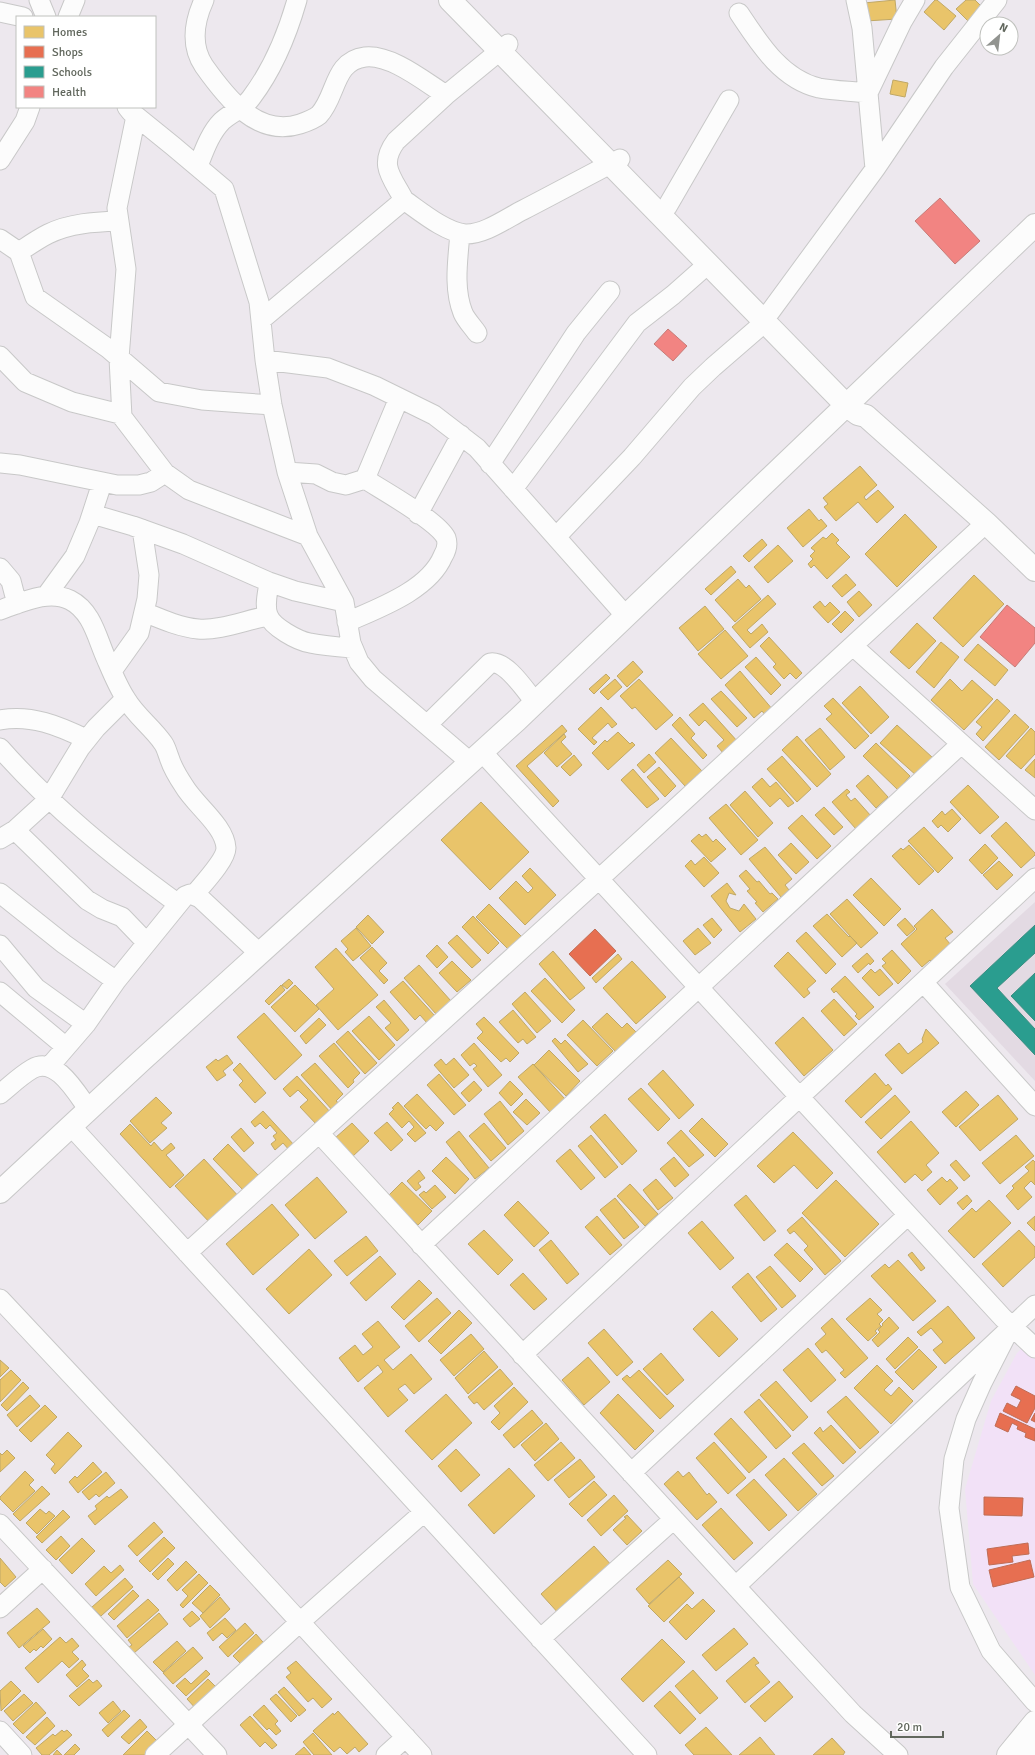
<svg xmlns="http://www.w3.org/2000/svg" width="1035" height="1755" font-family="Signika,sans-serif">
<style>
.commercial{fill:#f2e1f7}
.education{fill:#e3dae3}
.homes{fill:#e9c46a;stroke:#c0a866}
.shops{fill:#e76f51;stroke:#bf6d55}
.schools{fill:#2a9d8f;stroke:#3a8d80}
.health{fill:#f28482;stroke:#c67b77}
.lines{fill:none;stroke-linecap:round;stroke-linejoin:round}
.minor-casing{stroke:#c8c8c8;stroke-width:21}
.tertiary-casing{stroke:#c8c8c8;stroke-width:24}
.minor{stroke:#fcfcfc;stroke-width:19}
.tertiary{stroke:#fcfcfc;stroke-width:22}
</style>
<rect width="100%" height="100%" fill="#ede8ee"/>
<path class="commercial" d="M1035,1336V1675L973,1584L965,1489L991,1401L1017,1353Z"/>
<path class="education" d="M1035,902V1081L945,984Z"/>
<path class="homes" d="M895,0L897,19L866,21L864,3Z
M935,0H937L956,16L944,30L924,12Z
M966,0H975L984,9L970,23L956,9Z
M893,80L908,83L905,97L890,94Z
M860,466L877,485L864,497L866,500L878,490L894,507L877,523L858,502L836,521L824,507L828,504L823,498Z
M809,509L819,521L821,519L827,526L803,547L787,528Z
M905,514L937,547L897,587L865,554Z
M832,533L839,540L836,543L850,557L827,579L814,565L811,568L808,564L813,559L810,556L815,551L811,548L823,537L826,539Z
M762,539L767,545L749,562L743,556Z
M778,545L793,561L768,583L754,567Z
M731,566L736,572L711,595L705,589Z
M846,574L856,585L842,597L832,586Z
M974,575L1004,604L963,647L933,618Z
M738,579L746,588L749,585L761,599L735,622L715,600Z
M859,591L872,605L859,617L847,602Z
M768,595L776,604L747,630L751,634L762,624L768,632L750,648L732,627Z
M820,601L825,607L830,602L840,612L828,623L813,607Z
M705,606L724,629L698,651L679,628Z
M845,611L854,620L841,633L832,624Z
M917,623L936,641L909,669L890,652Z
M725,630L748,656L721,679L698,654Z
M769,637L802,673L796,679L790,673L784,679L773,667L776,664L760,646Z
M941,642L959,657L934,688L916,672Z
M978,644L1008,670L995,686L964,660Z
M756,657L781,685L771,695L745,667Z
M633,661L643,672L627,687L617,676Z
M740,671L773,710L766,716L762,711L754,718L725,685Z
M606,674L610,678L594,694L589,689Z
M615,679L622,687L608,700L600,692Z
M639,679L673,715L656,730L635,707L632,709L620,696Z
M950,679L962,691L972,680L993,699L964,730L931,700Z
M860,686L889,717L871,734L842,703Z
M721,691L747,718L737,727L711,699Z
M833,698L869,736L855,749L826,719L832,714L824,706Z
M997,699L1010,711L983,741L976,734L982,727L976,722Z
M703,703L738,742L724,754L717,746L724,740L705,720L699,726L689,715Z
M601,707L617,724L612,728L608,723L592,738L597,742L594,745L578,729Z
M1015,714L1029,727L999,760L985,747Z
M680,717L695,734L691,738L707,755L703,759L672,725Z
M562,725L567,731L527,766L559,801L553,807L516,766Z
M897,725L933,758L917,776L880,743Z
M820,728L845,757L830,770L805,740Z
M1031,728L1035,732V754L1021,769L1006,756Z
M618,732L630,744L632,742L635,745L608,770L592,753L605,740L607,742Z
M564,734L566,737L561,742L572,754L557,767L544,753Z
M797,736L831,774L817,787L782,750Z
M671,738L702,771L685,786L655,753Z
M876,743L910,776L898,790L863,756Z
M649,754L656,762L644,773L637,765Z
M574,755L582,765L570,776L561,767Z
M782,756L811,789L797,802L767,769Z
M1035,759V778L1025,770Z
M659,767L676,786L665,797L647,777Z
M633,769L659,799L647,808L621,780Z
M868,775L888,797L876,808L856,786Z
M762,778L770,787L776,782L794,803L788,807L780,798L770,807L752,787Z
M968,785L999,817L980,834L950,802Z
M847,789L850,792L846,795L851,801L855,798L871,816L856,829L832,802Z
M745,791L773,823L758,837L730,805Z
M481,802L529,852L490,890L441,840Z
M726,804L758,840L741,855L709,818Z
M824,807L843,827L834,835L815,815Z
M952,809L961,819L948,832L941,825L938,828L932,821L942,811L945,815Z
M802,815L831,846L817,859L788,828Z
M1006,822L1035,853V855L1021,868L991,836Z
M924,827L953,858L938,873L908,841Z
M699,834L702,837L706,834L713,842L716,839L726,849L711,862L691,841Z
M791,843L809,862L796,874L778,855Z
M985,844L998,858L982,874L969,860Z
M909,845L934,871L919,885L892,856L901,848L903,850Z
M765,847L792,879L785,885L789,890L781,897L749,859Z
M704,857L719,873L704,887L685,866L691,860L695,865Z
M999,861L1013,875L997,890L983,875Z
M530,868L556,895L525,925L499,898L516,881L528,893L533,888L522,876Z
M746,870L757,882L759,881L770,894L772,893L778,899L763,912L755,903L757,902L747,891L750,889L739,876Z
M871,878L901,909L884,926L853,895Z
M727,883L736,895L729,893L726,901L730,908L739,911L744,904L756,919L740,932L711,896Z
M847,899L878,933L861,948L830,914Z
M489,904L521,936L508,949L476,917Z
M932,909L953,932L945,938L951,945L932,962L930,960L922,967L901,944L917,929L914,926Z
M827,914L849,937L850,936L857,943L842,957L813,926Z
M368,915L384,932L372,944L356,927Z
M473,916L499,943L488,954L462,927Z
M712,918L722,930L714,938L703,925Z
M905,918L915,929L907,936L897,925Z
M356,928L371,946L353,961L345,952L348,949L341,941Z
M698,928L711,943L695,955L683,941Z
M806,932L836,964L826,974L796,941Z
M457,935L481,960L472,968L448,943Z
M437,945L448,957L437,968L426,956Z
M372,947L387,963L379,971L388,980L384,984L360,958Z
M336,948L378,995L338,1030L316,1005L334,989L315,967Z
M892,950L911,971L898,984L882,966L886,963L882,959Z
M553,951L585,988L570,1000L539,964Z
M788,952L816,981L807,989L810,993L804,998L774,966Z
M867,953L874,961L870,965L869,963L858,973L852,966Z
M618,954L622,959L596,983L592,978Z
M452,961L471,980L457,992L439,973Z
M632,961L666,997L636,1024L603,988Z
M419,965L451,1001L436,1014L404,978Z
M871,969L875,973L880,969L893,984L879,996L862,978Z
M845,976L874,1007L859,1020L855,1016L857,1014L836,991L834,993L831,989Z
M545,978L575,1010L562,1023L531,991Z
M289,979L293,983L287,989L282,985Z
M403,981L435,1016L427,1023L420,1015L415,1020L390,992Z
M281,985L285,990L269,1005L265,1001Z
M295,985L319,1009L295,1032L271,1007Z
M525,992L551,1021L537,1033L512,1004Z
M834,999L857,1024L844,1036L821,1011Z
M384,1000L409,1030L397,1041L385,1028L391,1023L376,1007Z
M513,1010L536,1037L527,1044L523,1039L518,1043L499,1022Z
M264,1013L302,1055L275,1080L237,1037Z
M607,1013L622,1028L627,1023L638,1034L617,1053L592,1027Z
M369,1016L395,1045L379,1060L352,1031Z
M484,1017L519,1053L510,1062L506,1058L501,1062L477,1038L483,1032L476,1024Z
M803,1017L833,1050L804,1076L775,1043Z
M319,1018L326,1025L306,1044L300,1036Z
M583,1020L613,1051L597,1066L567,1035Z
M926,1029L939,1043L902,1074L885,1055L899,1043L908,1054L923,1042L922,1039Z
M348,1031L377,1063L365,1074L336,1042Z
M555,1038L561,1044L565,1040L588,1064L578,1072L552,1041Z
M334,1043L360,1073L353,1080L354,1082L348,1088L319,1056Z
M474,1043L502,1075L488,1087L473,1069L477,1066L474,1063L470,1066L461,1055Z
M549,1050L580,1081L566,1096L534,1065Z
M227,1055L233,1063L223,1071L226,1075L217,1081L206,1067L216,1059L218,1061Z
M454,1058L469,1075L454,1088L434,1065L441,1059L446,1065Z
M240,1063L266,1093L255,1103L239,1085L243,1081L233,1070Z
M315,1063L343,1094L336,1101L340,1104L333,1111L301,1075Z
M533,1064L565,1099L550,1112L518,1077Z
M663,1070L694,1105L679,1119L648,1084Z
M875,1073L886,1086L888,1084L892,1089L861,1118L845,1101Z
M439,1074L466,1105L454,1115L427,1085Z
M297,1076L332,1114L318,1126L300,1107L308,1100L298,1090L290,1097L283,1089Z
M474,1081L482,1090L469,1102L461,1093Z
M510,1081L523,1094L511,1106L499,1093Z
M641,1088L670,1119L658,1131L628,1099Z
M966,1091L979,1105L956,1127L942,1112Z
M417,1094L444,1123L436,1131L430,1125L426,1129L404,1106Z
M895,1095L910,1112L881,1139L865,1122Z
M998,1095L1018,1119L980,1151L959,1127Z
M156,1097L172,1113L161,1123L167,1128L150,1143L130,1121Z
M526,1099L540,1113L527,1125L513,1112Z
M500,1101L524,1131L508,1145L484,1114Z
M398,1102L426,1133L415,1142L407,1134L414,1127L409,1121L402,1128L389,1114L394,1109L392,1108Z
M263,1111L295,1146L290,1151L283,1143L275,1150L271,1144L276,1140L273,1136L277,1133L270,1125L266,1129L260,1123L255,1127L251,1122Z
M605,1114L637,1151L622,1165L590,1127Z
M702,1118L728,1144L715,1157L689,1131Z
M911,1121L939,1153L926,1165L932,1172L922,1181L915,1174L905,1183L877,1152Z
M387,1122L403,1140L391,1151L374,1133Z
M352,1123L369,1141L352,1157L335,1138Z
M484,1123L506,1148L491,1161L469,1136Z
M130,1124L151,1146L154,1142L162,1151L171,1143L175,1148L166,1155L184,1175L170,1188L120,1134Z
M241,1128L254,1143L244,1152L231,1137Z
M681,1130L704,1155L689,1167L667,1143Z
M459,1131L489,1168L475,1179L446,1142Z
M793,1132L833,1173L817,1189L794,1165L774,1183L757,1166Z
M591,1135L618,1167L605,1178L578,1146Z
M1016,1135L1034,1156L1000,1184L982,1163Z
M228,1144L260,1177L245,1192L213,1159Z
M570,1149L595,1178L581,1190L556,1161Z
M446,1157L469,1179L455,1194L432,1171Z
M674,1157L689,1175L675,1187L660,1169Z
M204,1159L241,1199L213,1226L175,1186Z
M956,1160L970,1176L964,1181L950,1165Z
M1033,1160L1035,1162V1185L1031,1181L1024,1188L1032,1197L1018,1210L1006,1196L1014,1188L1012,1186L1029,1171L1025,1167Z
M419,1170L425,1178L418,1183L421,1187L416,1191L407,1181Z
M317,1177L347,1212L315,1239L285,1205Z
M942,1177L947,1182L950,1179L958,1188L940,1205L927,1190Z
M656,1179L673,1198L658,1210L643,1190Z
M836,1180L879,1224L845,1257L802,1213Z
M402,1182L432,1211L418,1225L388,1196Z
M630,1184L658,1214L645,1226L617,1196Z
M435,1185L446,1197L432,1209L419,1195L424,1191L426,1193Z
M746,1195L776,1231L764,1241L734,1205Z
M967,1195L972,1201L963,1210L957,1203Z
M615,1198L639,1227L624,1239L600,1210Z
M989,1200L1011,1223L974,1258L948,1231L972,1208L976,1212Z
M518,1201L549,1233L534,1247L504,1215Z
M272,1204L299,1235L253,1275L226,1244Z
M597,1216L622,1245L610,1255L585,1227Z
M1035,1216V1231L1027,1223Z
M802,1217L841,1261L825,1275L804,1250L808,1246L794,1231L790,1234L787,1230Z
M702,1221L734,1258L720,1270L688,1233Z
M484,1230L513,1260L498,1275L468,1244Z
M1019,1230L1035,1247V1257L1003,1287L982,1264Z
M366,1236L378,1251L347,1276L334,1261Z
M551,1240L579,1274L567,1284L539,1250Z
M787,1243L813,1269L800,1282L774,1255Z
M309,1249L332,1275L289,1314L266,1289Z
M912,1252L925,1268L921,1271L908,1255Z
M380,1256L396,1274L366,1301L350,1283Z
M898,1260L936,1301L913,1321L871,1276L885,1264L889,1268Z
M770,1266L796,1296L782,1308L756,1277Z
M523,1273L547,1299L534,1310L510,1285Z
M748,1273L777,1309L761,1322L732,1287Z
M419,1280L432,1293L404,1320L391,1307Z
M437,1298L451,1313L419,1342L405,1326Z
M870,1298L882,1310L877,1314L883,1320L879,1324L881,1326L875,1331L877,1333L868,1341L846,1319Z
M948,1306L975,1338L945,1364L933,1350L943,1342L931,1328L921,1336L917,1332Z
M459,1310L472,1323L441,1354L428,1341Z
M712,1311L738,1339L719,1357L693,1329Z
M889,1317L899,1328L878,1347L872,1340L880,1332L878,1330L883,1325L882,1324Z
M832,1318L868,1358L845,1378L840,1373L844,1370L826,1350L822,1353L815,1344L826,1334L821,1328Z
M378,1321L400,1347L384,1360L393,1370L411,1354L432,1379L414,1394L405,1384L398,1389L408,1400L388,1417L364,1388L383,1372L378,1365L358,1382L339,1358L355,1345L363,1355L373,1347L362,1334Z
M604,1329L633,1362L617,1376L588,1343Z
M471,1334L484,1349L454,1376L440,1360Z
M908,1337L918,1347L895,1369L886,1359Z
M808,1348L836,1380L811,1402L783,1370Z
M919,1349L937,1367L913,1390L895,1372Z
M484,1351L498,1367L468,1394L455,1378Z
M661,1353L684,1380L667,1395L643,1369Z
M588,1357L610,1382L584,1405L562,1380Z
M0,1360L9,1368L0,1377Z
M877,1365L893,1381L884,1390L891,1396L899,1387L913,1401L891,1424L854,1388Z
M500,1369L513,1384L484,1410L477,1402L474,1404L468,1397Z
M11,1370L21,1380L0,1402V1380Z
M639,1370L674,1406L660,1419L622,1379L627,1375L630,1378Z
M776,1381L808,1417L793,1431L760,1395Z
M23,1382L29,1388L7,1411L1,1405Z
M514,1387L528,1402L499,1430L491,1422L500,1413L494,1406Z
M446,1394L472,1423L432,1460L405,1431Z
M618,1394L654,1431L635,1450L600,1413Z
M30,1395L40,1406L17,1427L7,1415Z
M846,1396L879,1432L860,1449L827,1412Z
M759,1399L791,1436L776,1449L744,1412Z
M45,1405L57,1417L31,1442L19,1430Z
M532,1410L543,1423L514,1448L503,1435Z
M731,1418L767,1457L749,1473L714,1434Z
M546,1423L559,1439L535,1461L521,1445Z
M831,1425L856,1452L843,1464L814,1433L820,1427L823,1432Z
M68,1432L82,1446L55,1474L51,1469L55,1464L46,1455Z
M561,1442L575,1458L548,1481L534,1465Z
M714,1442L746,1478L728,1494L696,1458Z
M804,1443L834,1476L822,1486L792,1453Z
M456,1449L480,1475L461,1492L438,1466Z
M7,1450L15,1458L0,1472V1453L2,1455Z
M784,1458L817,1494L798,1511L765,1475Z
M580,1459L595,1477L569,1498L554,1480Z
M93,1462L102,1472L78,1493L69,1482L75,1476L77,1478Z
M509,1468L535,1496L494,1534L468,1505Z
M25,1471L34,1480L29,1485L35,1491L13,1512L0,1499V1497Z
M678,1471L683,1477L689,1472L707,1495L709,1493L717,1502L697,1520L664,1484Z
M106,1472L115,1483L99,1497L96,1494L89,1500L82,1492Z
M754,1479L787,1515L769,1531L736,1495Z
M594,1481L607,1495L582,1517L569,1504Z
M42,1486L50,1494L20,1521L13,1514Z
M121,1489L128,1497L95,1525L88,1516L97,1509L95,1506L107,1496L109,1498Z
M614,1495L628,1511L601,1536L587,1520Z
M721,1508L753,1543L734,1560L702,1525Z
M40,1509L46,1514L49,1511L55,1516L37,1534L26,1523Z
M63,1510L70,1517L42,1543L36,1537Z
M627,1515L642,1531L627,1545L613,1530L626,1518L624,1517Z
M154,1522L163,1532L137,1556L128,1546Z
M61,1536L70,1546L56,1560L46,1550Z
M164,1537L175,1548L150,1572L139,1561Z
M82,1538L95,1551L72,1574L59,1560Z
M594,1546L613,1567L560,1615L541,1594Z
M0,1558L16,1577L5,1587L0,1582Z
M168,1558L174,1564L158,1580L152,1574Z
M668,1560L682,1574L649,1604L636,1589Z
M186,1561L197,1572L177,1591L167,1580Z
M120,1565L124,1570L96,1596L85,1584L104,1566L111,1573Z
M199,1574L208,1583L183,1608L180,1605L188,1596L182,1590Z
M679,1577L694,1593L664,1622L648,1606Z
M125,1578L133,1587L101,1616L92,1607Z
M210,1585L220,1595L203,1613L192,1603Z
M133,1590L139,1596L114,1620L108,1614Z
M220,1597L230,1609L210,1628L200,1616Z
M148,1599L159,1610L127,1638L117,1626Z
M703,1599L715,1611L686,1640L669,1622L687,1604L692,1609Z
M37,1608L50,1622L19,1648L7,1633Z
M192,1611L200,1619L190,1627L183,1619Z
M159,1613L168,1624L134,1653L129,1647L132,1645L128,1640Z
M225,1618L236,1630L227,1638L222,1633L213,1641L207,1633Z
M245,1623L254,1633L228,1657L219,1647Z
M734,1628L748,1644L716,1671L702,1655Z
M43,1629L52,1639L43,1648L41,1646L36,1651L34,1649L30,1653L23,1646Z
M256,1634L268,1648L246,1669L233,1656Z
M60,1637L66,1643L72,1638L79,1646L72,1652L79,1659L69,1668L62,1661L38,1683L25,1668Z
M662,1639L685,1662L643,1702L621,1679Z
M177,1641L186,1651L163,1672L153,1662Z
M193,1647L203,1658L173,1684L163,1673Z
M754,1657L759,1663L755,1665L770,1682L745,1703L726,1681Z
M82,1660L86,1665L82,1669L89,1676L77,1687L66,1675Z
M296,1661L332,1699L322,1708L313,1698L308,1702L286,1677L291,1673L287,1668Z
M206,1670L210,1674L186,1696L176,1686L185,1678L191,1684Z
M693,1670L718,1698L700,1714L675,1686Z
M89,1679L93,1683L97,1680L102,1686L79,1706L69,1696Z
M208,1679L220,1691L198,1711L187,1699Z
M11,1681L21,1691L1,1711L0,1691Z
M779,1681L793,1697L765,1722L750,1706Z
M284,1687L306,1710L299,1716L278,1692Z
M670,1691L696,1719L680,1734L654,1706Z
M24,1694L33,1703L13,1721L4,1711Z
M276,1694L297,1716L291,1722L270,1699Z
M113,1701L121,1711L108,1723L99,1713Z
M36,1702L46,1713L23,1734L13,1724Z
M264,1705L278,1721L275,1724L281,1731L276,1735L269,1728L267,1730L253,1715Z
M124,1710L130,1716L108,1737L102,1730Z
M338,1711L368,1744L359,1752L355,1747L347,1754L340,1747L334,1752L313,1731L333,1713L334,1715Z
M250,1716L277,1745L272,1749L265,1742L260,1747L240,1725Z
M47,1717L55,1726L35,1745L26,1737Z
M140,1719L147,1727L129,1744L121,1737Z
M706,1727L732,1755H694L685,1745Z
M62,1730L64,1732L67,1730L72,1735L49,1755H42L36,1748L53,1734L55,1736Z
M147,1731L161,1745L150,1755H123Z
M313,1733L332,1755H314L303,1742Z
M760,1737L775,1755H739Z
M832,1738L845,1752L843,1755H813Z
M75,1744L80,1749L74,1755H64Z
M304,1747L311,1755H295Z
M57,1750L62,1755H53Z"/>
<path class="shops" d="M595,929L616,951L590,976L569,954Z
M1016,1386L1035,1396V1408L1027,1423L1003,1411L1007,1403L1017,1408L1021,1400L1011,1395Z
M1000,1413L1035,1429V1441L1025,1437L1026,1433L1017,1429L1018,1426L1012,1423L1008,1432L995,1426Z
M1035,1413V1422L1031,1420Z
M984,1497L1023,1498L1022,1516L984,1515Z
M1028,1543L1029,1554L1012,1556L1013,1562L989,1565L987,1549Z
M1030,1560L1034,1577L993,1587L989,1570Z"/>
<path class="schools" d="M1035,925V953L997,988L1035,1029V1055L970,986Z
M1035,973V1021L1011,996Z"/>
<path class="health" d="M940,198L980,241L955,264L915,221Z
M668,329L687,346L673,361L654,344Z
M1007,605L1035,628V643L1015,667L980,637Z"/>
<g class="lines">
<g class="minor-casing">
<path id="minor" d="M39,0L46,17
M204,0C194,22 190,45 204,66C226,97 257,138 300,124C306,122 314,119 319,115C337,96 333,61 365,57C391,54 425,82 446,95
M0,12L23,17
M739,13C759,43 781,79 819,88C835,91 852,91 868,93L902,22L915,0
M68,17L75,0
M127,107L131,112L173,146L224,189L259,302L265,360L272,405L287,472L308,536
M0,160L25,121L30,107
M198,166C204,151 210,133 222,121C232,112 243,109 251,98C273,69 287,35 297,0
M875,169L944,67L997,0
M404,200C420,211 445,232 465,234C484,235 507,218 523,210C556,193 587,176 620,159
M667,207L729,100
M460,233C458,259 453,288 463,313C466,320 473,327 477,333
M0,239L19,252L35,297L109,349L159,392L202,400L272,405
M19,252C28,246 38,239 48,234C70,223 95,222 119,221
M770,312L875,169L862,28L856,0
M261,320L404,200C392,177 378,165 396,141L446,95L508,44
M0,356L25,382L72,402L120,414L165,473L189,490L308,536L344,602L351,643L359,662L373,679L470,762
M265,360L328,368L375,386L434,415L477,448L625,615
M122,417L119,358L126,269L117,208L136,116
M0,463L20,465L117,485H139L151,482L165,473
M490,464L576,333L610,291
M287,472L316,474L332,482L346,485L365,479L399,398
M513,489L637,323L673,295L708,264
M92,514L133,526L183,544L269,582L295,591L344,602
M418,514L461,435
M556,537L632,457L692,387L713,367L765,322
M0,568L11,581L17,604
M269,582C268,592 264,605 268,615C272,627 298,641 310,643C324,646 339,647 353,648
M46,596L75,556L89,523L102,483
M0,610C21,603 48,589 70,600C92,611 97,638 106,658C112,672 118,687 126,699C136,716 152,727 163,743C166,747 167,752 169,757C172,767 178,777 184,786C195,805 225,826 226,848C226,860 202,885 194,895
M144,612C161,619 179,627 198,629C219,631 246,620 268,616
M347,622C379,608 429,590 443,556C446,551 448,544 446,538C438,521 382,490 365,479
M853,646L1035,810
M112,671L139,633L147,599L149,575L142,529
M0,720C31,714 59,726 86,739
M427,725L490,663C506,660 525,690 535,702
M0,748C52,807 114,857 177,903
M482,752L1003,1318L1035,1348
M15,830L87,900L102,909L122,917L146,942
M0,839L15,830L49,799L80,748L96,728L125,699
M0,893L64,944L116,981
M0,945L36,988L86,1024
M923,982L1035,1106
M0,992L66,1047
M49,1067L86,1024L116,981L185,896L190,894L200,898L259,953
M0,1094C10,1086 20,1076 32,1069C56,1055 77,1094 89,1110
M71,1126L647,1755
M319,1133L853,1714L898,1755
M421,1245L961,744
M187,1253L599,879L986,523
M0,1299L166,1476L422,1755
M1011,1326L982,1383L966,1419L954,1459L949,1508L960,1587L991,1651L1035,1702
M522,1355L1035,878
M631,1473L908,1215
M0,1524L217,1755
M736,1586L1035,1305
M0,1608L43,1569
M540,1639L674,1519
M0,1731L22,1755
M155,1755L300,1622L424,1512
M386,1755L406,1737"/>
</g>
<g class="tertiary-casing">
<path id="tertiary" d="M450,0L847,406L858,414L866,416L986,523L1035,570
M0,1192L141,1061L517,720L1035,225
M1008,1755L1035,1722
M1029,1755L1035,1747"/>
</g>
<use href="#minor" class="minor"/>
<use href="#tertiary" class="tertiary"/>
</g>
<rect x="16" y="16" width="140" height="92" fill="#ffffff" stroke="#c0c2be"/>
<rect x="24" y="26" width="20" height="12" fill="#e9c46a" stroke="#c0c2be"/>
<text x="52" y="36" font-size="12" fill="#61675d">Homes</text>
<rect x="24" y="46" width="20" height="12" fill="#e76f51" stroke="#c0c2be"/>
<text x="52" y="56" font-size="12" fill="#61675d">Shops</text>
<rect x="24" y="66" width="20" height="12" fill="#2a9d8f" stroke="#c0c2be"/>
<text x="52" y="76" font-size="12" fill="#61675d">Schools</text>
<rect x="24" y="86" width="20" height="12" fill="#f28482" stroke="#c0c2be"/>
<text x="52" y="96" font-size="12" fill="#61675d">Health</text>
<g transform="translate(999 36) rotate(28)"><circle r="19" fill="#ffffff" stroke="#c0c2be"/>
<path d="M0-3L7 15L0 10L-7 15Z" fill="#929490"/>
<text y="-6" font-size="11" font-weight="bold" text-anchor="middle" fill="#61675d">N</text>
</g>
<path d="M891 1731v6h52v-6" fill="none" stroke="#61675d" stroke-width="2"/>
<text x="897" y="1731" font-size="12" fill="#61675d" stroke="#ffffff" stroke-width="3" paint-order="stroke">20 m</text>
</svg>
